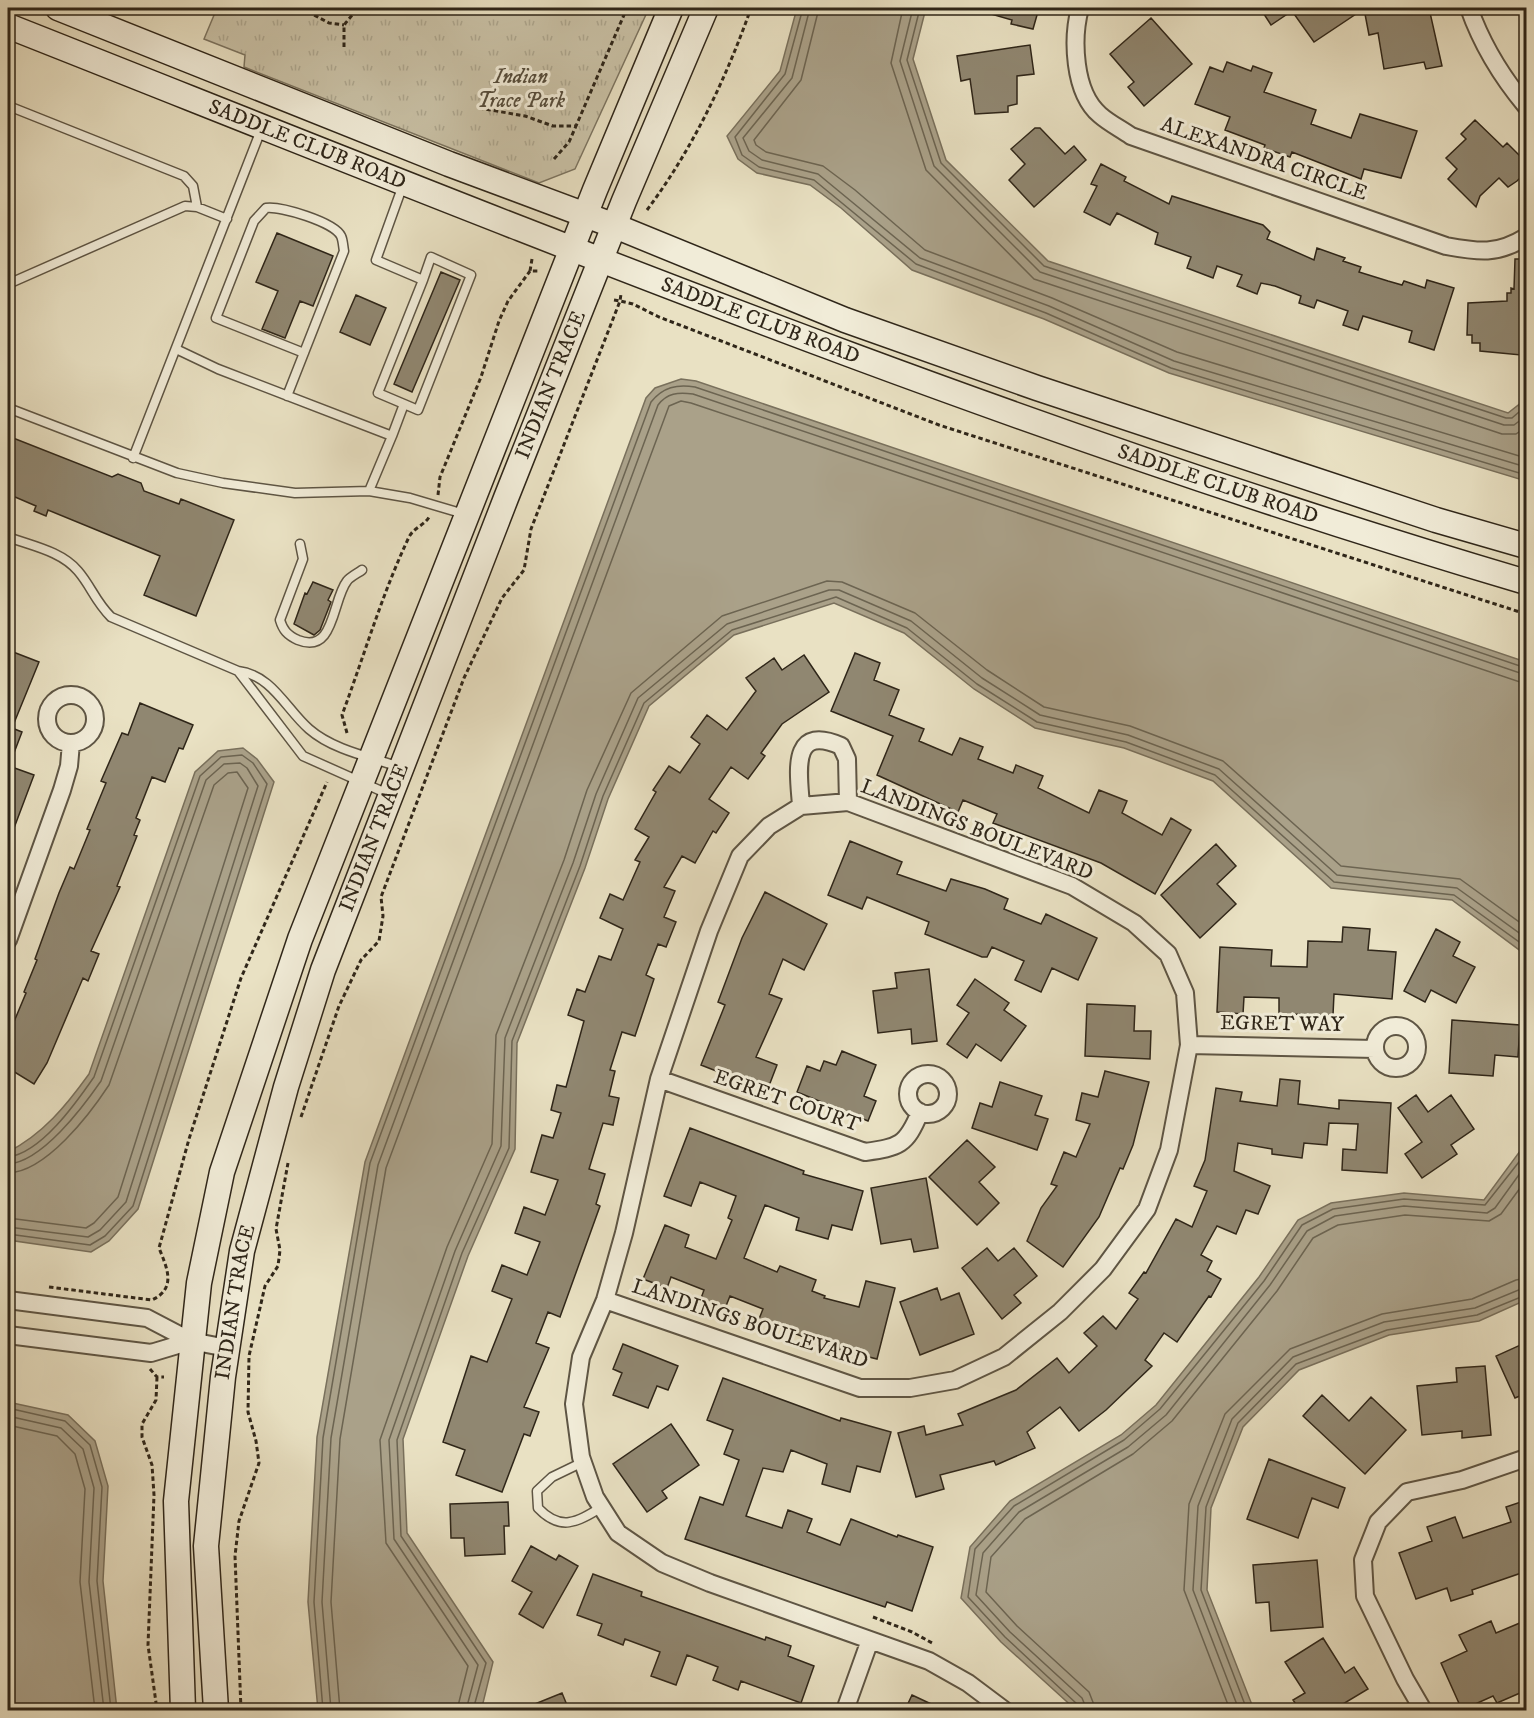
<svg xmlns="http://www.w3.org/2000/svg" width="1534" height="1718" font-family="'IM FELL DW Pica',serif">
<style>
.park{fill:url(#park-tufts);stroke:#7c7460;stroke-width:1.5}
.water{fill:#aaa189;stroke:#79705c;stroke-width:1.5}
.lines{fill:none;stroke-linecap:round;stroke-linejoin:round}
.shore{stroke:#6c6451;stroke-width:1.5}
.building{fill:#908771;stroke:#2f2619;stroke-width:1.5}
.lane-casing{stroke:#5e5544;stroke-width:11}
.street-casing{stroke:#5e5544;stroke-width:20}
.secondary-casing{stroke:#2f2619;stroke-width:27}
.path{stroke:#2f2619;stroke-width:3;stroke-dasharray:4.5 3;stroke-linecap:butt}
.lane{stroke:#f1ecd8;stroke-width:8}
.street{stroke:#f1ecd8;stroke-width:16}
.secondary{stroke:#f1ecd8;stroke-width:24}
.labels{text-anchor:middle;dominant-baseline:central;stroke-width:6;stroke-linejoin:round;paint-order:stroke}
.park-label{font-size:21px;font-style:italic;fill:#564d3c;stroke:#f1ecd8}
.street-label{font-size:21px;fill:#2f2619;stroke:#f1ecd8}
</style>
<defs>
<pattern id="park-tufts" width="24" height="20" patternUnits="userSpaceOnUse" patternTransform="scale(1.5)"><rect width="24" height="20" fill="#c9c1a6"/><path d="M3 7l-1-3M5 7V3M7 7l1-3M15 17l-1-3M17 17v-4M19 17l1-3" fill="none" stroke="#ada68e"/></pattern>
</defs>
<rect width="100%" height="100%" fill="#e9e1c3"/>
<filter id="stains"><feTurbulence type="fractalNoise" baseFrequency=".00333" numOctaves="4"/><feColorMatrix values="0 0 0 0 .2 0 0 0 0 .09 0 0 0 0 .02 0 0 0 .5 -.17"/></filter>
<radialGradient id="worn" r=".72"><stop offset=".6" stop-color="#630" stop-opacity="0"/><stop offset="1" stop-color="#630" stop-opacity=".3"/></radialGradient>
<path class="park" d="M217,8H649L575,169L539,183L244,67L245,55L204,39Z"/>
<path class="water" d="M797,8H926L913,59L946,160L1048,261L1508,413L1526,399V481L1169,373L1044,319L912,270L841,208L810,185L757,173L738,159L727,136L780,71Z
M681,379L696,381L1526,662V955L1452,900L1331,888L1213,781L1124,748L1035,728L974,689L904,633L834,603L734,635L649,706L608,799L585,868L517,1043L515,1149L468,1256L403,1439L407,1533L493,1662L483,1703L478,1710H318L308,1602L317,1437L365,1162L646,398L655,388Z
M243,748L257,759L274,782L138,1209L109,1241L91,1252L8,1240V1152C43,1134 66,1106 89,1074L195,772L218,751Z
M1526,1143V1300L1479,1321L1389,1335L1299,1370L1243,1427L1211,1508L1207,1590L1254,1710H1076L1001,1642L961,1598L970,1547L1010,1501L1121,1435L1156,1405L1259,1277L1298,1220L1331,1203L1404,1193L1484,1200Z
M8,1402L68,1415L95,1441L108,1486L103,1581L117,1710H8Z"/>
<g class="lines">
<path class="shore" d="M803,8L785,74L735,137L742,155L759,167L814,180L916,264L1046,313L1171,368L1526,475
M810,8L792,78L743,138L749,151L762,160L818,174L920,258L1049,306L1174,361L1526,467
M819,8L801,80L754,140L756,145L766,152L823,166L855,190L925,250L1052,298L1177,352L1526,458
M903,8L891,63L926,170L1034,279L1502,434H1516L1526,427
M913,8L900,61L934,166L1040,272L1504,425H1514L1526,416
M920,8L907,60L941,163L1044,266L1506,418H1512L1526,406
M8,1157C41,1153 76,1103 94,1077L200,776L221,757L242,755L253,763L267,784L133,1206L105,1236L90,1245L8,1234
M8,1164C42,1162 83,1107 101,1081L206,780L224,764L240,763L247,768L258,786L126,1202L100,1230L88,1237L8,1227
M8,1173C46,1172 90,1114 109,1085L214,785L228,773L237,772L248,788L118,1197L94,1223L86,1228L8,1218
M8,1408L65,1421L90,1445L102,1487L97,1581L111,1710
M8,1416L61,1428L83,1449L94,1488L89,1582L104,1710
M8,1425L57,1436L75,1454L85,1489L80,1582L95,1710
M323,1710L314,1602L323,1438L370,1163L651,402C663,387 677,384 695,387L1526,668
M331,1710L322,1602L331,1438L378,1165L658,405C667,393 678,392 693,394L1526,675
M340,1710L331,1602L340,1439L386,1168L669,406L681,401L691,403L1526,684
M457,1710L468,1666L386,1543L380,1440L447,1247L492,1144L496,1035L564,860L587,790L631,693L722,616L827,581L842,582L915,613L987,670L1044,707L1130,726L1223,761L1341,866L1460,879L1526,927
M466,1710L478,1665L394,1539L389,1440L455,1251L501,1146L505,1038L573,863L596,794L638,698L727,624L829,590H839L911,621L982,678L1040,715L1128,735L1219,769L1337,875L1457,888L1526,938
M473,1710L486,1663L401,1536L397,1440L462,1253L509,1148L512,1041L580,866L603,796L644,703L732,630L836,597L907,628L977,684L1037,722L1126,742L1215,775L1334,882L1454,895L1526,947
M1079,1710L1077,1704L1005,1637L968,1597L975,1549L1014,1506L1124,1440L1160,1409L1264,1281L1302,1225L1333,1209L1404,1199L1485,1205L1526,1153
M1087,1710L1082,1698L1010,1632L976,1595L983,1553L1019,1512L1128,1447L1166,1415L1270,1285L1307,1231L1335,1216L1404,1206L1487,1213L1495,1208L1526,1165
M1096,1710L1089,1692L1017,1626L986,1592L991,1557L1025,1519L1133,1454L1172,1421L1277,1291L1313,1238L1338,1225L1405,1215L1489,1221L1501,1214L1526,1180
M1230,1710L1184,1590L1189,1504L1225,1414L1290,1349L1382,1314L1472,1299L1516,1280L1526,1278
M1239,1710L1193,1590L1198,1506L1232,1419L1293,1357L1384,1322L1475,1308L1526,1287
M1247,1710L1201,1590L1206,1507L1238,1423L1296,1364L1387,1330L1477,1315L1526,1295"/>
</g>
<path class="building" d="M984,8H1039L1033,29L1011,24L1012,20L984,12Z
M1260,8H1365L1314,42L1292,11L1271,25Z
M1392,8L1393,13L1429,8L1442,66L1426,69L1424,62L1384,69L1378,33L1369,35L1365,14Z
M1151,18L1192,64L1144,106L1128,87L1134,82L1110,54Z
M1030,45L1034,74L1017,76V104L1008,106V112L975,114L970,79L961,81L957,56Z
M1227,62L1251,71L1253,66L1272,73L1264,92L1316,110L1311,124L1351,138L1360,114L1417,131L1401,178L1364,169L1361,179L1292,152L1290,157L1264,148L1265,145L1225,130L1230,117L1195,104L1210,67L1223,72Z
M1475,120L1503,147L1507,143L1527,163V171L1517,181L1508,187L1499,178L1480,196L1476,207L1448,179L1457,169L1446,158L1466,139L1461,134Z
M1035,128H1040L1065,154L1074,146L1086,160L1034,207L1009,180L1025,164L1011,149Z
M1101,164L1126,177L1124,181L1169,204L1172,196L1263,225L1270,232L1267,239L1314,260L1317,248L1345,258L1343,261L1361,267L1359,272L1388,281L1402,285L1404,281L1425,288L1427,280L1454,288L1434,350L1409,342L1412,331L1363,316L1358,330L1343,325L1348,311L1317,300L1314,308L1299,303L1301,296L1275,286L1261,283L1257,294L1237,286L1242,275L1217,266L1213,278L1187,268L1191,257L1155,244L1158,233L1117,213L1110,225L1084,212L1097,186L1091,184Z
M277,233L333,256L313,306L300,301L285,338L262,329L278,291L256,282Z
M1515,259H1527V343H1521V355L1480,351V343H1472V335H1467L1468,303L1507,301V293H1511V288L1514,289Z
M441,272L460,280L412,392L394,384Z
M356,295L386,308L370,345L340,332Z
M8,436L112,477L118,474L141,483L144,491L179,504L181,499L234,520L196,616L144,595L160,556L48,510L46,516L34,511L36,506L8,494Z
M313,582L333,590L328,600L331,602L320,630L314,635L294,624L305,593L307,594Z
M8,650L39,662L12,728L22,732L9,766L34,775L8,844Z
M855,653L880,663L874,680L899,690L889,715L924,729L919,741L952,755L960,738L983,747L978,759L1013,773L1016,765L1043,776L1038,788L1089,813L1099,790L1127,801L1122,813L1162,835L1171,818L1191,830L1155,894L1101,863L993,823L997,814L963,800L958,812L877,775L893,736L831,711Z
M804,655L829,692L782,724L761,753L765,756L748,779L731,767L709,799L729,813L716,833L713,831L695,863L682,856L664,887L675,891L664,917L676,922L666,947L658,944L646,975L654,979L635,1036L622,1032L610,1070L615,1071L609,1096L619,1098L613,1125L603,1123L589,1169L605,1174L596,1204L600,1206L560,1317L548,1312L536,1343L549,1348L524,1407L539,1412L530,1436L524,1434L502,1492L456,1475L465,1450L443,1442L471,1356L487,1362L512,1299L492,1291L502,1265L527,1275L540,1242L515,1233L524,1207L545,1215L558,1180L531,1172L542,1135L553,1138L561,1113L551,1110L557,1085L566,1087L584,1021L568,1015L577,989L585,992L599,956L611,960L623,929L600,918L610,894L623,900L640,862L635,860L649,837L635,829L656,792L653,790L669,766L680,773L700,744L691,737L707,715L727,730L756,691L746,678L774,658L782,670Z
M140,703L193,725L183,749L179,748L165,782L152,777L136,818L140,820L134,835L137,836L117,886L120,887L91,951L99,954L88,981L83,978L47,1063L34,1084L8,1068V1036L26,993L24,992L37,960L35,959L59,893L70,867L74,869L90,830L87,829L106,783L101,781L122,733L128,735Z
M850,841L902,862L897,874L946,891L951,879L985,889L1008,899L1004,909L1041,924L1046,914L1097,938L1078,980L1052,968L1041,992L1015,980L1024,961L992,947L987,957H982L925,934L929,922L867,897L862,909L828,895Z
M1216,844L1236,866L1217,884L1236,904L1200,938L1161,895Z
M765,892L827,924L804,970L783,959L769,994L782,999L756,1057L777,1065L767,1091L701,1065L725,1005L718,1002L742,938Z
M1343,927L1370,929L1368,950L1396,952L1392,999L1334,994L1333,1015L1279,1014V998L1244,997L1243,1014L1217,1012L1220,947L1272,950L1271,966L1307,967L1308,941L1342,942Z
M1436,929L1460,942L1453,956L1475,967L1456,1003L1431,990L1425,1002L1404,991Z
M929,969L937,1041L912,1044L911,1029L878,1033L873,991L897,988L895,973Z
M975,979L1009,1003L1004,1010L1026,1026L1001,1061L976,1044L967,1058L947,1044L969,1013L957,1005Z
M1087,1004L1135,1006L1134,1031H1151L1150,1059L1085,1056Z
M1452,1020L1520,1025L1518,1057L1495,1055L1493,1076L1449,1073Z
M842,1051L876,1065L864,1096L876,1101L868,1121L797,1092L807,1066L820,1071L824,1061L836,1065Z
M1105,1071L1149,1082L1133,1145L1123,1169L1120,1168L1099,1217L1063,1267L1027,1241L1041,1208L1057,1186L1051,1184L1064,1152L1076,1157L1090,1124L1076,1120L1082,1093L1098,1097Z
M1280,1079L1300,1081L1298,1104L1339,1109V1100L1391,1103L1387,1173L1342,1170L1343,1149L1356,1150L1358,1124L1329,1123L1327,1145L1304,1143L1302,1158L1272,1154V1149L1238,1143L1234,1171L1270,1186L1258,1214L1246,1210L1236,1234L1217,1226L1201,1255L1212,1261L1207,1271L1221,1279L1211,1297L1209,1296L1177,1342L1164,1333L1145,1360L1152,1366L1106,1410L1079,1431L1060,1407L1027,1432L1035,1448L996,1465L994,1461L940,1475L944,1489L916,1497L898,1433L924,1426L926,1435L963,1425L958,1414L1016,1390L1057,1358L1069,1373L1097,1346L1084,1333L1103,1316L1116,1329L1138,1299L1129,1293L1144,1272L1146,1273L1176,1219L1192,1227L1207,1191L1194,1186L1205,1160L1216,1088L1242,1092L1240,1101L1277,1106Z
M1000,1082L1042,1096L1035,1115L1048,1119L1037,1150L972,1128L980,1103L992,1107Z
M1416,1095L1428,1112L1451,1095L1474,1129L1451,1145L1457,1154L1422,1178L1405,1154L1422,1142L1398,1108Z
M690,1128L804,1171L803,1174L863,1191L852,1230L832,1225L828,1239L796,1230L799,1218L765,1205L744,1258L777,1272L780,1266L816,1280L812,1291L825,1296L824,1298L859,1307L866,1281L895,1288L877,1359L826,1346L759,1319L763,1309L730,1296L724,1311L700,1301L704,1290L671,1277L667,1288L643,1279L665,1225L689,1235L685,1247L716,1259L732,1220L728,1218L736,1196L700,1182L691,1206L664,1196Z
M967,1140L995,1167L979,1182L999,1203L977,1225L929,1177Z
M926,1178L938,1248L914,1252L911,1239L881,1244L871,1188Z
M987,1248L998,1261L1014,1248L1037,1276L1014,1295L1021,1303L1002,1319L962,1268Z
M937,1288L941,1300L959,1293L974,1334L920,1355L900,1302Z
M1527,1342V1393L1515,1398L1496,1356Z
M623,1344L678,1366L668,1390L657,1386L648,1408L613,1395L622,1373L613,1369Z
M1485,1366L1491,1435L1462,1438V1431L1422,1435L1417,1386L1457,1382L1456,1368Z
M723,1378L840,1421L841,1418L891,1432L880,1472L857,1466L850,1492L822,1484L827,1464L791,1450L783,1472L763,1468L746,1516L782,1528L788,1510L812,1519L807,1532L840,1545L851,1519L897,1537L898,1535L933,1547L912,1611L887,1602L885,1607L685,1539L700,1497L723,1505L739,1460L724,1454L733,1430L707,1420Z
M1322,1395L1349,1421L1371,1397L1406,1430L1365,1474L1303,1416Z
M671,1424L699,1465L662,1491L667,1498L647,1512L613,1464Z
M1269,1459L1345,1488L1338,1508L1312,1498L1298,1538L1247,1519Z
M1527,1500V1571L1472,1590L1473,1594L1451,1601L1447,1588L1416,1599L1399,1553L1432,1541L1427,1527L1455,1517L1463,1538L1511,1522L1506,1507Z
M508,1502L509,1526H504L505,1554L465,1556L464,1538H451L450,1504Z
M531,1546L556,1560L559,1555L578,1566L543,1628L519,1614L532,1592L512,1581Z
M1317,1560L1323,1627L1271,1631L1269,1602L1256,1603L1253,1565Z
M593,1574L642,1592L641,1596L765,1640L766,1637L791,1646L788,1656L814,1666L801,1703L741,1681L738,1690L713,1680L718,1667L687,1655L676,1685L651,1676L660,1652L625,1639L623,1645L598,1635L602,1624L577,1615Z
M1527,1620V1690L1497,1703L1493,1696L1462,1710L1441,1663L1467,1651L1459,1635L1491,1621L1496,1633Z
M1323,1638L1345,1673L1354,1667L1368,1689L1333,1710H1300L1293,1700L1305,1693L1285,1662Z
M562,1693L569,1710H520Z
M912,1695L944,1710H905Z"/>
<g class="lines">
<g class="lane-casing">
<path id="lane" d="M8,109L11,107L184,176L193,186L197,207
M8,284L185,206L197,207L227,219
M176,349L218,369L392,436L369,491
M287,396L344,251C343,246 343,240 341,236C334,222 281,206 266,208L254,221L216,318L304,353
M404,404L418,410L471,275L431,257L423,280
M8,408L177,473L223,483L295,493L369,491L410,498L464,514
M392,436L404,404L378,393L423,280L376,260L403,185
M133,458L261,130
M8,537C32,546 61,551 78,571C91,586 95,601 111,617L238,671C272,675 286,709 309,729C333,750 370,757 400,767
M300,544L303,559L280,620C283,630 287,635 298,640C335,655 332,600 347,581C350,577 358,573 362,570
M238,671L303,756L388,794
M583,1462L552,1477L537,1491L538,1508C561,1532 577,1522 602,1507"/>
</g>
<g class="street-casing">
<path id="street" d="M1080,8C1072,38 1073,92 1100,115C1109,123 1121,129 1131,136L1446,246C1479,252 1497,255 1526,237
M1469,8C1482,45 1501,76 1526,106
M47 719a24 24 0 1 1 48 0a24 24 0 1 1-48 0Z
M801,806C799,774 789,723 841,746L847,759L848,802
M8,940L62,790L69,766L71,743
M1375 1047a21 21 0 1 1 42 0a21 21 0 1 1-42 0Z
M1189,1045L1375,1049
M908 1094a20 20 0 1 1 40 0a20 20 0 1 1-40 0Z
M659,1079L865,1152C899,1147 906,1146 920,1112
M8,1300L147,1318L191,1341L227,1348
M605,1300L860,1388H910L955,1380L1004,1357L1060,1312L1103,1269L1147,1209L1169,1150L1189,1045L1185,993L1168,954L1134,923L1072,886L848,802L801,806L769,826L740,856L709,931L659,1079L624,1233L605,1300L581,1357L574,1404L581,1457L595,1497L618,1533L662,1563L710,1583L929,1661L968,1683L1004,1710
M8,1335L151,1353L191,1341
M845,1710L870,1640
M1423,1710L1405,1679L1365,1596L1363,1560L1378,1522L1407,1492L1462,1480L1526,1458"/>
</g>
<g class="secondary-casing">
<g id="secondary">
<path d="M58,8L449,164L615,226L845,320L1037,388L1436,520L1526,546"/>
<path id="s1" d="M8,26C509,224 1009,430 1526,582"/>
<path d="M183,1710L176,1501L199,1283L222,1172L300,939L595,190L671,8"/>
<path id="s2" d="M216,1710L206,1546L223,1377L242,1251L286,1087L323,970L506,498L624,201L706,8"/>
</g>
</g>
<path class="path" d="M301,8L329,23L344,25
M344,47V25L358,8
M479,108L525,116L553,126H576L627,8
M554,159L569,142L576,126
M647,210C692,150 726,79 751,8
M532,259L530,271H540
M614,300L620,301L621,294
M438,495L440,477L481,377L499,321L508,301L530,271
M347,733L342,715C364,656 382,594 409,537C414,527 426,525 430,515
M301,1117L339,1006L361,960L379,941L383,916L381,897L464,678L502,598L524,570L531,529L620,301L633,304L659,317L939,425L1526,614
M49,1287L152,1300C177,1288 167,1268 159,1248L189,1139L241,978L327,782
M150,1369L157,1377H164
M157,1377L156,1400L142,1424V1437L152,1465L154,1495L148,1645L157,1710
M873,1617L912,1632L934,1644
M241,1710L235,1556L239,1521L259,1463L256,1441L248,1412L249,1356L265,1286L278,1266L280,1250L276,1229L288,1163"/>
<use href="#lane" class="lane"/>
<use href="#street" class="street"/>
<use href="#secondary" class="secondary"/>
</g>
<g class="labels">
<g class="park-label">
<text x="521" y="77">Indian<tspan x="521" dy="24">Trace Park</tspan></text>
</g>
<g class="street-label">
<text stroke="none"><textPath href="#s1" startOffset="322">SADDLE CLUB ROAD</textPath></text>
<text transform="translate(1264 159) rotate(19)">ALEXANDRA CIRCLE</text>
<text stroke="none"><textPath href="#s1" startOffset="808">SADDLE CLUB ROAD</textPath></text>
<text stroke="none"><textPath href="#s2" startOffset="1382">INDIAN TRACE</textPath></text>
<text stroke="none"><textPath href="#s1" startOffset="1294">SADDLE CLUB ROAD</textPath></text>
<text transform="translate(977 830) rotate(21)">LANDINGS BOULEVARD</text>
<text stroke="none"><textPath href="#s2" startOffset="896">INDIAN TRACE</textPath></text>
<text transform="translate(1282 1024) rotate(1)">EGRET WAY</text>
<text transform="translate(787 1101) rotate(19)">EGRET COURT</text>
<text stroke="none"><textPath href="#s2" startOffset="410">INDIAN TRACE</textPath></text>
<text transform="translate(750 1324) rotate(18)">LANDINGS BOULEVARD</text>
</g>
</g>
<rect width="1534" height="1718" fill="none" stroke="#e9e1c3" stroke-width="30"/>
<rect x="9" y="9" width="1516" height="1700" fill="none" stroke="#2f2619" stroke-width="3"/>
<rect x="15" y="15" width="1504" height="1688" fill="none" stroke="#2f2619" stroke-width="1.5"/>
<rect width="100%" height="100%" filter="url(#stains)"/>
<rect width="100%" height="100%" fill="url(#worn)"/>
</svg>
